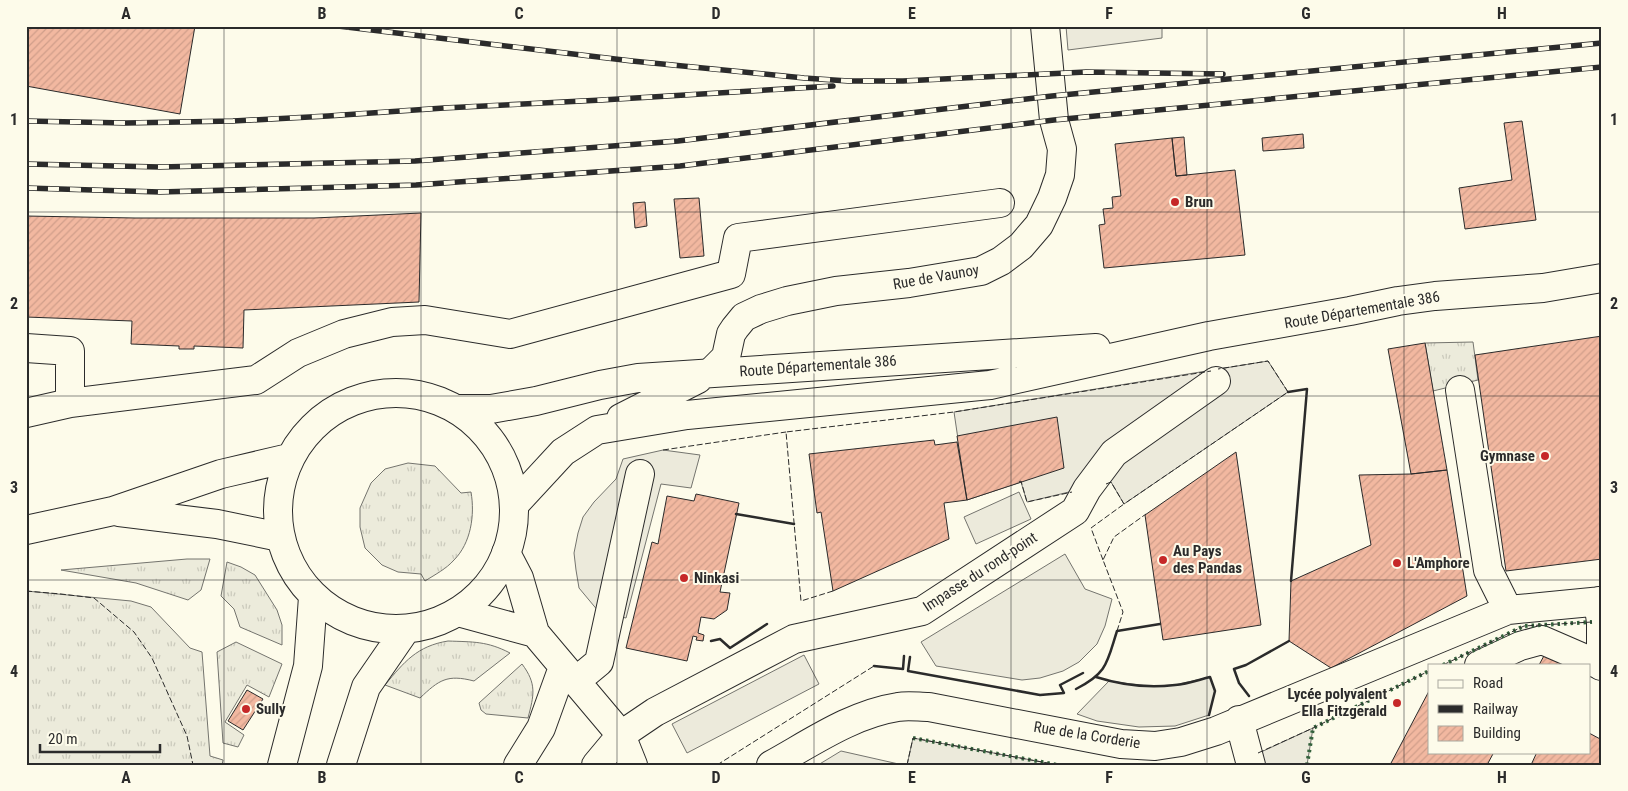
<svg xmlns="http://www.w3.org/2000/svg" width="1628" height="791" font-family="'Roboto Condensed',sans-serif">
<style>
.grass{fill:url(#grass-tufts);stroke:#74746e}
.parking{fill:#eceadb;stroke:#74746e}
.building{fill:url(#building-hatch);stroke:#2b2b2b}
.lines{fill:none;stroke-linecap:round;stroke-linejoin:round}
.minor-casing{stroke:#2b2b2b;stroke-width:30}
.major-casing{stroke:#2b2b2b;stroke-width:30}
.minor{stroke:#fdfbea;stroke-width:28}
.major{stroke:#fdfbea;stroke-width:28}
.rail-casing{stroke:#2b2b2b;stroke-width:5.5}
.rail{stroke:#fdfbea;stroke-width:4;stroke-dasharray:11;stroke-linecap:butt}
.hedge{stroke:#34623c;stroke-width:4;stroke-dasharray:2.5 4;stroke-linecap:butt}
.fence{stroke:#2b2b2b;stroke-width:1;stroke-dasharray:6 2.5;stroke-linecap:butt}
.wall{stroke:#2b2b2b;stroke-width:2.5}
.grid{fill:none;stroke:#2b2b2b;stroke-width:1;stroke-opacity:0.55}
.poi-dot{fill:#c62828;stroke:#fdfbea;stroke-width:2}
.labels{text-anchor:middle;dominant-baseline:central;stroke-width:4;stroke-linejoin:round;paint-order:stroke}
.poi-label{font-size:15px;font-weight:bold;fill:#2b2b2b;stroke:#fdfbea;text-anchor:start}
.street-label{font-size:15px;fill:#2b2b2b;stroke:#fdfbea}
.neatline{fill:none;stroke:#2b2b2b;stroke-width:2}
.grid-label{font-size:16px;text-anchor:middle;font-weight:bold;fill:#2b2b2b}
</style>
<defs>
<pattern id="grass-tufts" width="24" height="20" patternUnits="userSpaceOnUse" patternTransform="scale(1.25)"><rect width="24" height="20" fill="#ecebdb"/><path d="M3 7l-1-3M5 7V3M7 7l1-3M15 17l-1-3M17 17v-4M19 17l1-3" fill="none" stroke="#cbcabc"/></pattern>
<pattern id="building-hatch" width="6" height="6" patternUnits="userSpaceOnUse" patternTransform="scale(1.25)"><rect width="6" height="6" fill="#f2b8a0"/><path d="M-1 1l2-2M0 6l6-6M5 7l2-2" fill="none" stroke="#d09e8a"/></pattern>
</defs>
<rect width="100%" height="100%" fill="#fdfbea"/>
<path class="grass" d="M1473,342L1478,380L1433,391L1425,343Z
M408,463L435,466L461,493L471,492C475,515 471,543 454,560C446,569 436,574 425,581L421,574L398,572L382,565L365,548L360,527V508L371,483L385,469Z
M187,559H210L201,590L188,600L136,583L61,570Z
M227,562L241,567L255,575L277,610L282,625V645L240,627L234,609L221,596Z
M26,591L131,601L151,607L190,648L202,652L210,756L223,760L222,765H26Z
M448,641C473,642 487,641 510,653L474,681C447,674 439,680 420,698L385,685C404,662 417,646 448,641Z
M236,642L282,664L269,697L247,685L225,722L244,735L238,747L223,743L217,652Z
M522,664C537,684 534,695 528,718L486,714L481,710L479,703Z"/>
<path class="parking" d="M1066,26H1162V38L1068,50Z
M1268,361L1288,392L1124,504L1111,482L1027,502L1021,482L967,500L954,412Z
M663,450L700,455L691,488L661,484L626,618L599,612L579,588L576,570L574,553L578,533L583,517L594,502L616,479L623,459Z
M1019,492L1031,519L976,544L964,517Z
M1065,554L1085,589L1112,599L1105,626L1097,644L1079,662L1063,671L1040,678L1022,680L936,666L921,642Z
M804,655L819,684L687,753L672,724Z
M1210,677L1215,691L1209,715L1175,726L1139,727L1097,721L1077,714L1109,681L1147,686L1175,685Z
M1313,728L1307,765H1233Z
M913,738L1058,765H907Z
M841,751L903,765H818Z"/>
<path class="building" d="M26,26H195L180,114L26,86Z
M1522,121L1536,220L1465,229L1459,188L1512,180L1504,123Z
M1303,134L1304,148L1263,151L1262,138Z
M1184,137L1187,175L1176,176L1172,138Z
M1172,138L1176,176L1235,170L1245,255L1104,268L1099,225L1105,224L1103,209L1113,208L1112,197L1121,196L1115,144Z
M699,198L704,256L680,258L674,199Z
M645,202L647,226L635,228L633,203Z
M421,213L419,302L244,310L243,348L194,346V349H179V346L131,344L132,321L26,317V216L135,218H314Z
M1602,336V559L1506,571L1475,355Z
M1425,343L1447,470L1411,474L1388,349Z
M1057,417L1064,468L967,500L957,436Z
M934,440L935,445L957,442L967,500L944,503L949,539L833,591L821,512L817,513L809,454Z
M1236,452L1261,625L1163,640L1145,515Z
M1447,470L1467,596L1331,668L1289,641L1291,581L1371,545L1359,475L1411,474Z
M696,494L739,503L720,592L730,593L727,610L714,619L701,617L698,633L704,635L703,641L696,640L697,637L693,636L687,661L626,648L652,542L658,544L667,496L694,501Z
M1546,652L1570,665H1539Z
M247,690L263,699L243,730L228,721Z
M1429,691V752H1494L1487,765H1390Z
M1589,733L1602,740V765H1531L1537,752H1589Z"/>
<g class="lines">
<g class="minor-casing">
<path id="minor" d="M26,348L70,351V403
M710,373L726,357L731,334L735,328L744,317L761,309L787,301L836,291L909,283L981,271L1001,261L1021,246L1039,225L1052,198L1060,175L1062,149L1054,120L1045,26
M1460,390L1488,570L1508,610
M26,413L70,403L256,380L298,353L344,334L392,322L425,320L510,334L731,274L738,238L1000,203
M506,553L519,578L535,633L621,735L633,765
M1598,601L1601,622V666
M458,612L535,633
M1479,665L1520,646L1542,640L1602,666
M576,681L599,662L640,474
M1239,720L1251,765
M518,765L541,728L563,667
M596,765L621,735L655,712L794,639L922,611L1075,511L1087,489L1114,453L1216,381
M771,765C811,743 852,714 898,707C908,705 919,707 929,707L1121,744L1155,746L1181,742L1216,731L1508,610L1602,601"/>
</g>
<g class="major-casing">
<path id="major" d="M278 511a118 118 0 1 1 236 0a118 118 0 1 1-236 0Z
M457,409H491L536,401L600,385L638,378L1096,348
M621,418L698,379
M514,505L563,452L597,430L687,415L990,385L1209,336L1350,311L1398,301L1435,296L1543,288L1602,278
M119,512L217,524L280,537
M26,530L113,511L221,474L289,458
M282,765L308,666L313,597
M341,765L366,687L406,629"/>
</g>
<use href="#minor" class="minor"/>
<use href="#major" class="major"/>
<g class="rail-casing">
<path id="rail" d="M338,26L632,61L804,78L848,81H903L1086,72L1223,74
M26,121L126,123L233,121L328,116L444,108L602,100L833,86
M26,164L160,167L415,161L678,141L1052,96L1602,43
M26,188L160,192L416,185L680,166L1054,120L1602,67"/>
</g>
<use href="#rail" class="rail"/>
<path class="hedge" d="M1443,665L1524,626L1592,622
M913,738L1058,765
M1307,765L1313,728L1429,671"/>
<path class="fence" d="M663,450L786,432
M1019,482L1021,481L1027,502L1072,492
M1106,484L1111,482L1124,504L1288,392L1268,361L1218,369
M1103,560L1091,528L1124,504
M26,591L61,594L94,598L134,632L152,658L187,736L193,765
M833,591L801,601L786,432L954,412L1211,371
M1117,631L1123,612L1103,560L1114,537L1146,514
M1443,665L1524,626L1592,622
M1258,753L1313,728L1429,671
M717,765L874,666
M907,765L913,738L1058,765"/>
<path class="wall" d="M1288,392L1307,389L1291,581
M736,514L794,524
M711,641L720,639L730,648L767,624
M910,657L908,671L1040,695L1064,693L1060,685L1083,673
M874,666L903,669L904,656
M1096,677C1121,685 1149,688 1175,685C1187,684 1198,680 1210,677L1215,691L1209,715
M1076,689C1108,673 1107,662 1117,631L1160,624
M1249,696L1239,683L1234,669L1246,665L1289,641"/>
</g>
<path class="grid" d="M224,26V765M421,26V765M617,26V765M814,26V765M1011,26V765M1207,26V765M1404,26V765M26,212H1602M26,396H1602M26,580H1602"/>
<g class="poi-dot">
<circle cx="1175" cy="202" r="5"/>
<circle cx="1545" cy="456" r="5"/>
<circle cx="1163" cy="560" r="5"/>
<circle cx="1397" cy="563" r="5"/>
<circle cx="684" cy="578" r="5"/>
<circle cx="1397" cy="703" r="5"/>
<circle cx="246" cy="709" r="5"/>
</g>
<g class="labels">
<g class="poi-label">
<text x="1185" y="202">Brun</text>
<text x="1535" y="456" text-anchor="end">Gymnase</text>
<text x="1173" y="551">Au Pays<tspan x="1173" dy="17">des Pandas</tspan></text>
<text x="1407" y="563">L'Amphore</text>
<text x="694" y="578">Ninkasi</text>
<text x="1387" y="694" text-anchor="end">Lycée polyvalent<tspan x="1387" dy="17">Ella Fitzgerald</tspan></text>
<text x="256" y="709">Sully</text>
</g>
<g class="street-label">
<text transform="translate(936 277) rotate(-10)">Rue de Vaunoy</text>
<text transform="translate(1362 310) rotate(-10)">Route Départementale 386</text>
<text transform="translate(818 366) rotate(-4)">Route Départementale 386</text>
<text transform="translate(980 572) rotate(-33)">Impasse du rond-point</text>
<text transform="translate(1087 735) rotate(9)">Rue de la Corderie</text>
</g>
</g>
<rect width="1628" height="791" fill="none" stroke="#fdfbea" stroke-width="55"/>
<rect x="1428" y="664" width="162" height="90" fill="#fdfbea" stroke="#a9a89e"/>
<rect x="1438" y="680" width="25" height="8" fill="#fdfbea" stroke="#a9a89e"/>
<text x="1473" y="688" font-size="15" fill="#2b2b2b">Road</text>
<rect x="1438" y="705" width="25" height="8" fill="#2b2b2b" stroke="#a9a89e"/>
<text x="1473" y="714" font-size="15" fill="#2b2b2b">Railway</text>
<rect x="1438" y="726" width="25" height="15" fill="url(#building-hatch)" stroke="#a9a89e"/>
<text x="1473" y="738" font-size="15" fill="#2b2b2b">Building</text>
<path d="M40 744v8h120v-8" fill="none" stroke="#2b2b2b" stroke-width="2.5"/>
<text x="48" y="744" font-size="15" fill="#2b2b2b" stroke="#fdfbea" stroke-width="4" paint-order="stroke">20 m</text>
<rect x="28" y="28" width="1572" height="736" class="neatline"/>
<g class="grid-label">
<text x="126" y="19">A</text>
<text x="322" y="19">B</text>
<text x="519" y="19">C</text>
<text x="716" y="19">D</text>
<text x="912" y="19">E</text>
<text x="1109" y="19">F</text>
<text x="1306" y="19">G</text>
<text x="1502" y="19">H</text>
<text x="14" y="125">1</text>
<text x="1614" y="125">1</text>
<text x="14" y="309">2</text>
<text x="1614" y="309">2</text>
<text x="14" y="493">3</text>
<text x="1614" y="493">3</text>
<text x="14" y="677">4</text>
<text x="1614" y="677">4</text>
<text x="126" y="783">A</text>
<text x="322" y="783">B</text>
<text x="519" y="783">C</text>
<text x="716" y="783">D</text>
<text x="912" y="783">E</text>
<text x="1109" y="783">F</text>
<text x="1306" y="783">G</text>
<text x="1502" y="783">H</text>
</g>
</svg>
